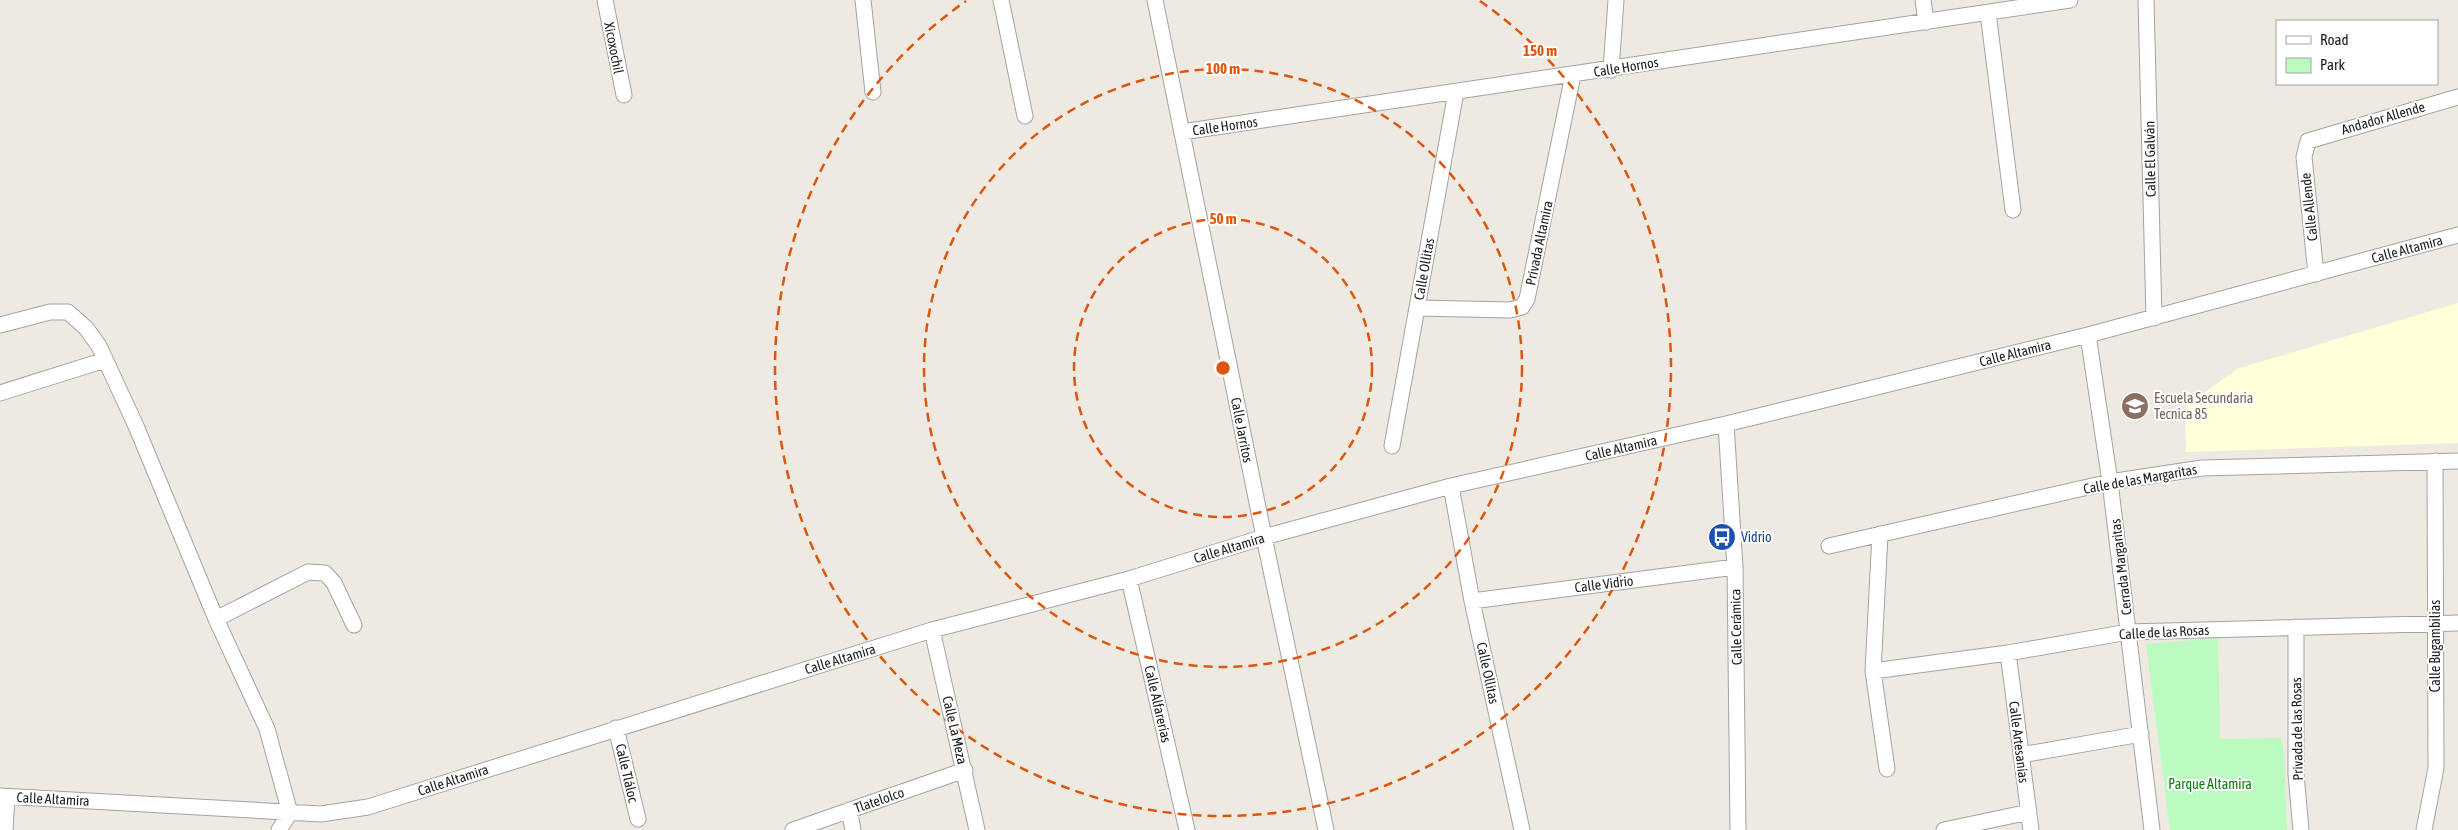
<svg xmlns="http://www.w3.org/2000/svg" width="2458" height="830" font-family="'Asap Condensed',sans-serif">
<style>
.education{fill:#ffffda}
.park{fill:#bcfbc0}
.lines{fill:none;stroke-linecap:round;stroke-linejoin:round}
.minor-casing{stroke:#a3a3a3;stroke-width:17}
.minor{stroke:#fff;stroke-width:15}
.ring{fill:none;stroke:#de560d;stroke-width:2.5;stroke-dasharray:9 6}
.labels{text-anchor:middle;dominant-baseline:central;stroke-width:4;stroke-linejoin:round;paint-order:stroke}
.street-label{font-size:14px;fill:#1c1c1c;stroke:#fff}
.education-label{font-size:14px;fill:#785e54;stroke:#fff;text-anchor:start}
.transit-label{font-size:14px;fill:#164399;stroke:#fff;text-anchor:start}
.park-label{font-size:14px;fill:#087c11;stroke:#fff}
.centre{fill:#de560d;stroke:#fff;stroke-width:2.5}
.ring-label{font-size:15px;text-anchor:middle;font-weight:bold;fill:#de560d;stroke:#fff;stroke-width:4;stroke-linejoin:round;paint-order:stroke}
</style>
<rect width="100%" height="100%" fill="#eeeae1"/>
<path class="education" d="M2458,303V443L2186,452L2185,407L2237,369Z"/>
<path class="park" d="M2218,638L2220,739L2281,738L2284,755L2287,830H2170L2146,644Z"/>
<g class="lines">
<g class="minor-casing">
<path id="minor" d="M605,0L624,95
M863,0L873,92
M1001,0L1025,116
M1155,0L1264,537L1326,830
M1923,0L1926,22
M2146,0L2154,318
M1988,13L2013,210
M1611,70L1616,0
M1182,132L2070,0
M2316,274L2304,157L2308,141L2458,97
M1417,308L1510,310L1522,307L1527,299L1573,75
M0,325L50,312H68L86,328L99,346L136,426L216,619L267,729L290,813
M2088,335L2110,482L2152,830
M0,393L105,360
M1726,424L1735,567L1738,830
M1392,446L1456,92
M1451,486L1472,601L1522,830
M1880,534L1873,671L1887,769
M1829,546L2110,482L2202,468L2458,461
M1129,579L1187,830
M1472,601L1735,567
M216,619L308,572L325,573L334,583L354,625
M2296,627V774L2301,830
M932,630L977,830
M2008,653L2031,830
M1873,671L2008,653L2128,632L2458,623
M616,728L638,819
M2021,755L2141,734
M0,796L321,814L368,807L932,630L1129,579L1264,537L1451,486L1726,424L2088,335L2458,235
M849,810L853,830
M5,830L7,797
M279,830L290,813
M793,830L965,770
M1944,830L2029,812
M2424,830L2436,768L2435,461"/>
</g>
<use href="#minor" class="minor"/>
</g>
<g class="ring">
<circle cx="1223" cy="368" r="149"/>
<circle cx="1223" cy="368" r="299"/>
<path d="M1480 1A448 448 0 1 1 966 1"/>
</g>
<defs>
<g id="school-disc" transform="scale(1.4375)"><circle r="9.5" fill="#8d6e63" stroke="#fff"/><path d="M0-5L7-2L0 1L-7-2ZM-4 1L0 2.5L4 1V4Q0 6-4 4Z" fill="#fff"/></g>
<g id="bus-disc" transform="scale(1.4375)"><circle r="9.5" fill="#1a4fb4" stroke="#fff"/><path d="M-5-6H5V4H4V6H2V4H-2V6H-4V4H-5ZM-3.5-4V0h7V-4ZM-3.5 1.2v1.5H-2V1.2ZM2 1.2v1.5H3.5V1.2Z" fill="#fff"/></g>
</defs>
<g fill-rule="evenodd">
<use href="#school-disc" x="2135" y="406"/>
<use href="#bus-disc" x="1722" y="537"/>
</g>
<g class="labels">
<g class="street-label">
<text transform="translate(614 48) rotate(79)">Xicoxochil</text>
<text transform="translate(1626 67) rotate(-9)">Calle Hornos</text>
<text transform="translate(2383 118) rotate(-16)">Andador Allende</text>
<text transform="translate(1225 126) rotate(-8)">Calle Hornos</text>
<text transform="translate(2150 159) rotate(-91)">Calle El Galván</text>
<text transform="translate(2309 207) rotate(-96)">Calle Allende</text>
<text transform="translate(1539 243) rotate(-78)">Privada Altamira</text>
<text transform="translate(2407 249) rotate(-15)">Calle Altamira</text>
<text transform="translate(1424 269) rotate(-80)">Calle Ollitas</text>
<text transform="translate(2015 353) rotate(-14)">Calle Altamira</text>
<text transform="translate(1242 430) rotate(79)">Calle Jarritos</text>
<text transform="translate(1621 448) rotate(-13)">Calle Altamira</text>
<text transform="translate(2140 479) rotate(-10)">Calle de las Margaritas</text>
<text transform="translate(1229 548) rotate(-17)">Calle Altamira</text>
<text transform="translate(2121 567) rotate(-97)">Cerrada Margaritas</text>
<text transform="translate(1604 584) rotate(-7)">Calle Vidrio</text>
<text transform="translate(1736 627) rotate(-91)">Calle Cerámica</text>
<text transform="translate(2164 632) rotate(-3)">Calle de las Rosas</text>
<text transform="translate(2435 646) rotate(-90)">Calle Bugambilias</text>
<text transform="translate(840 659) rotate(-17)">Calle Altamira</text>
<text transform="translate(1488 673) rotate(78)">Calle Ollitas</text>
<text transform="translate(1158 704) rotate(77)">Calle Alfarerías</text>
<text transform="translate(2297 729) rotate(-91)">Privada de las Rosas</text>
<text transform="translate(955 730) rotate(77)">Calle La Meza</text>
<text transform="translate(2019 742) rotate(83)">Calle Artesanías</text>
<text transform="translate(627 773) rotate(77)">Calle Tláloc</text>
<text transform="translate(453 780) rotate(-18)">Calle Altamira</text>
<text transform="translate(53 799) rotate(3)">Calle Altamira</text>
<text transform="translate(879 800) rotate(-19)">Tlatelolco</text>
</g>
<g class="education-label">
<text x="2154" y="398">Escuela Secundaria<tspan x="2154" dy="16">Tecnica 85</tspan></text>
</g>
<g class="transit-label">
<text x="1741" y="537">Vidrio</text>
</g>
<g class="park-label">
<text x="2210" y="784">Parque Altamira</text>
</g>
</g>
<circle cx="1223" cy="368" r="8" class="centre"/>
<g class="ring-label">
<text x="1540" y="56">150 m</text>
<text x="1223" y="74">100 m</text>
<text x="1223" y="224">50 m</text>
</g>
<rect x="2276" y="20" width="162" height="65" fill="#ffffff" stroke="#a4a4a4"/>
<rect x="2286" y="36" width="25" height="8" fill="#ffffff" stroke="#a4a4a4"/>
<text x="2320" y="45" font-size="15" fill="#1c1c1c">Road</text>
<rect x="2286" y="58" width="25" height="15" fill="#bcfbc0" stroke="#a4a4a4"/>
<text x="2320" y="70" font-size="15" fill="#1c1c1c">Park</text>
</svg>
